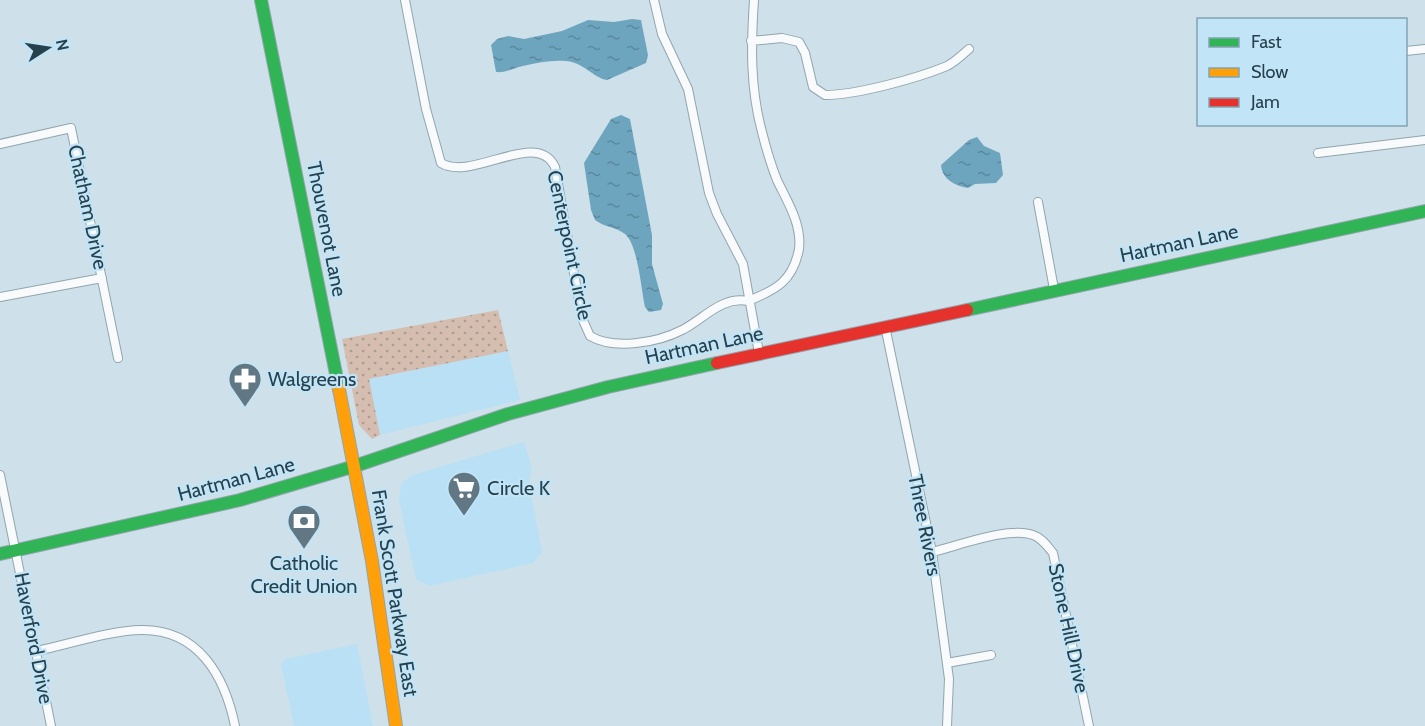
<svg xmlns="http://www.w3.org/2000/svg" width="1425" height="726" font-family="Cabin,sans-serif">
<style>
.built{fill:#b9e0f4}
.grass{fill:url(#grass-dots)}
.water{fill:url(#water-ripples)}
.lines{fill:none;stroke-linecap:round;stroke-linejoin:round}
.street-casing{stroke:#91a5ae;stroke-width:10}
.fast-casing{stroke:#91a5ae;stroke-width:14}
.slow-casing{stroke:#91a5ae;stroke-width:14}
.jam-casing{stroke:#91a5ae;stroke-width:14}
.street{stroke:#f8fafc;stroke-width:8}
.fast{stroke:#30b455;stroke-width:12}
.slow{stroke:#ff9f0a;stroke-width:12}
.jam{stroke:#e5322d;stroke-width:12}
.labels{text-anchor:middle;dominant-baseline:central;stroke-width:4.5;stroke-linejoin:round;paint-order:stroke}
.street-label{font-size:20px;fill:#27404d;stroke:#c1e5f7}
.poi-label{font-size:20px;fill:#27404d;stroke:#c1e5f7;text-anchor:start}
</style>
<defs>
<pattern id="grass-dots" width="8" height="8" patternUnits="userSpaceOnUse" patternTransform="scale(1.5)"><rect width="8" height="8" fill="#d5beb0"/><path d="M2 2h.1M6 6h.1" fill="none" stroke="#ad9c91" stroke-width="1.8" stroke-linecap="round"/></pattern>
<pattern id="water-ripples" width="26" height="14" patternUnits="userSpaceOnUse" patternTransform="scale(1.5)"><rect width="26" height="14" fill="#6da5bf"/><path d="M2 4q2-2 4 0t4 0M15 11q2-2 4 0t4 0" fill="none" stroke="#5a889d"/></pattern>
</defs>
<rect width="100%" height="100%" fill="#cee1ea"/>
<path class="built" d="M508,351L520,400L380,435L368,379Z
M524,442L532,468L529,483L542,552L533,563L429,586L416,579L399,501L401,483L415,474Z
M357,644L373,726H294L281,664L285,659Z"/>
<path class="grass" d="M498,310L508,351L369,379L380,435L372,439L359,425L342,339Z"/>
<path class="water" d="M632,19L641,20L648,55L646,63L607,80C593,78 584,62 565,61C551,60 537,63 523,66C513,68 507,73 496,72L491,45L497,39L508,36L524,39L562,31L588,20L614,22Z
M621,115L630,119L652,235V264L663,304L661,310L649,312L645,307C641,289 638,245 625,234C616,227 604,227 595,220L591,210L584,163L611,119Z
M977,137L984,146L1000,153L1003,175L996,183L975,184L968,188C955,186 942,179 941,165L969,140Z"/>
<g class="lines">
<g class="street-casing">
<path id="street" d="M405,0L426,109L441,163C472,182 537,128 555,167L582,318L590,336C614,350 657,343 682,330C704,319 721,296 748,301
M654,0L662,34L688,89L709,193L717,214L743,264L759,353
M751,41L782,38L799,42L805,53L813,87L825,95C857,95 918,78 947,66C955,62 962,55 969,49
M1406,51L1425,49
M0,144L71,128L118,358
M1318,153L1425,140
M1038,202L1054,289
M0,297L102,278
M748,301C776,290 793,281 799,249C802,224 787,201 777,180C771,165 766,148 762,132C750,88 751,45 754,0
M885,326L932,552L949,679L947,726
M0,475L51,726
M932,552C958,546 1009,526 1033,535C1042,538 1047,546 1053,553L1089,726
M37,651C66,645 113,630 141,630C199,629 225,677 235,726
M947,663L991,655"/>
</g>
<g class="fast-casing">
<path id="fast" d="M261,0L339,389
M967,310L1425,211
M0,554L240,500L355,466L508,414L608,387L717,363"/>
</g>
<g class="slow-casing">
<path id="slow" d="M339,389L372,561L396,726"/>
</g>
<g class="jam-casing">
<path id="jam" d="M717,363L967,310"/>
</g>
<use href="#street" class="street"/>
<use href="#fast" class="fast"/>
<use href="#slow" class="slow"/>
<use href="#jam" class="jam"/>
</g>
<defs>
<g id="pharmacy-pin" transform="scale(1.725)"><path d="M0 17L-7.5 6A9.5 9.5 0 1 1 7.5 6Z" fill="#617884" stroke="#c1e5f7"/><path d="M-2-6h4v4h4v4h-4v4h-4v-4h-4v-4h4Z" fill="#fff"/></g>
<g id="supermarket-pin" transform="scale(1.725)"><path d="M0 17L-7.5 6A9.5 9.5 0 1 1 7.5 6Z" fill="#617884" stroke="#c1e5f7"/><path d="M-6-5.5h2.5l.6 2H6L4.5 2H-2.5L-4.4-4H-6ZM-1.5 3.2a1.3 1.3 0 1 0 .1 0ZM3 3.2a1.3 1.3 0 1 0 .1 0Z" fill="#fff"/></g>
<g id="bank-pin" transform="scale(1.725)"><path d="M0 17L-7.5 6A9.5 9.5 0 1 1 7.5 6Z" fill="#617884" stroke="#c1e5f7"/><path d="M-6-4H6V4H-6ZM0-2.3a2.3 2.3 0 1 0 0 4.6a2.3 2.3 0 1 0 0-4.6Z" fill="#fff"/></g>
</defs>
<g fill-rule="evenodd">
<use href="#pharmacy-pin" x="245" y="379"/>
<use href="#supermarket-pin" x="464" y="488"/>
<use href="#bank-pin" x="304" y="521"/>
</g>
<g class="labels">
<g class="street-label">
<text transform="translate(88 207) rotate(78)">Chatham Drive</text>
<text transform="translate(327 229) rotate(79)">Thouvenot Lane</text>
<text transform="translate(1179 243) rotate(-12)">Hartman Lane</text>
<text transform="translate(570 245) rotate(78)">Centerpoint Circle</text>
<text transform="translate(704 345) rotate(-12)">Hartman Lane</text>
<text transform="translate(236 479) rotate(-15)">Hartman Lane</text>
<text transform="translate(925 525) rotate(79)">Three Rivers</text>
<text transform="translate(395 593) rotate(81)">Frank Scott Parkway East</text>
<text transform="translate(1069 628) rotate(78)">Stone Hill Drive</text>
<text transform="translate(34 638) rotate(79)">Haverford Drive</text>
</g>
<g class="poi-label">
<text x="268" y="379">Walgreens</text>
<text x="487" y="488">Circle K</text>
<text x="304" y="563" text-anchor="middle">Catholic<tspan x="304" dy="23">Credit Union</tspan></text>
</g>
</g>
<rect x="1197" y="18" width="210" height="108" fill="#c1e5f7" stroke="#83a3b3" stroke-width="1.5"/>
<rect x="1209" y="38" width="30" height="9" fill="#30b455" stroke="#83a3b3" stroke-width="1.5"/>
<text x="1251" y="48" font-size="18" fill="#27404d">Fast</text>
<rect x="1209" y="68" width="30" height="9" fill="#ff9f0a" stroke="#83a3b3" stroke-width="1.5"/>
<text x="1251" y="78" font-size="18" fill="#27404d">Slow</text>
<rect x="1209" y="98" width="30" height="9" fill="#e5322d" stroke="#83a3b3" stroke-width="1.5"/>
<text x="1251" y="108" font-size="18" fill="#27404d">Jam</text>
<g transform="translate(48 48) rotate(78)" stroke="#c1e5f7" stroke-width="4.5" paint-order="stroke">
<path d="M0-4.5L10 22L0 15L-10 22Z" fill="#27404d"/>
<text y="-9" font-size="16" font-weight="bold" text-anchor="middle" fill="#27404d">N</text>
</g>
</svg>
